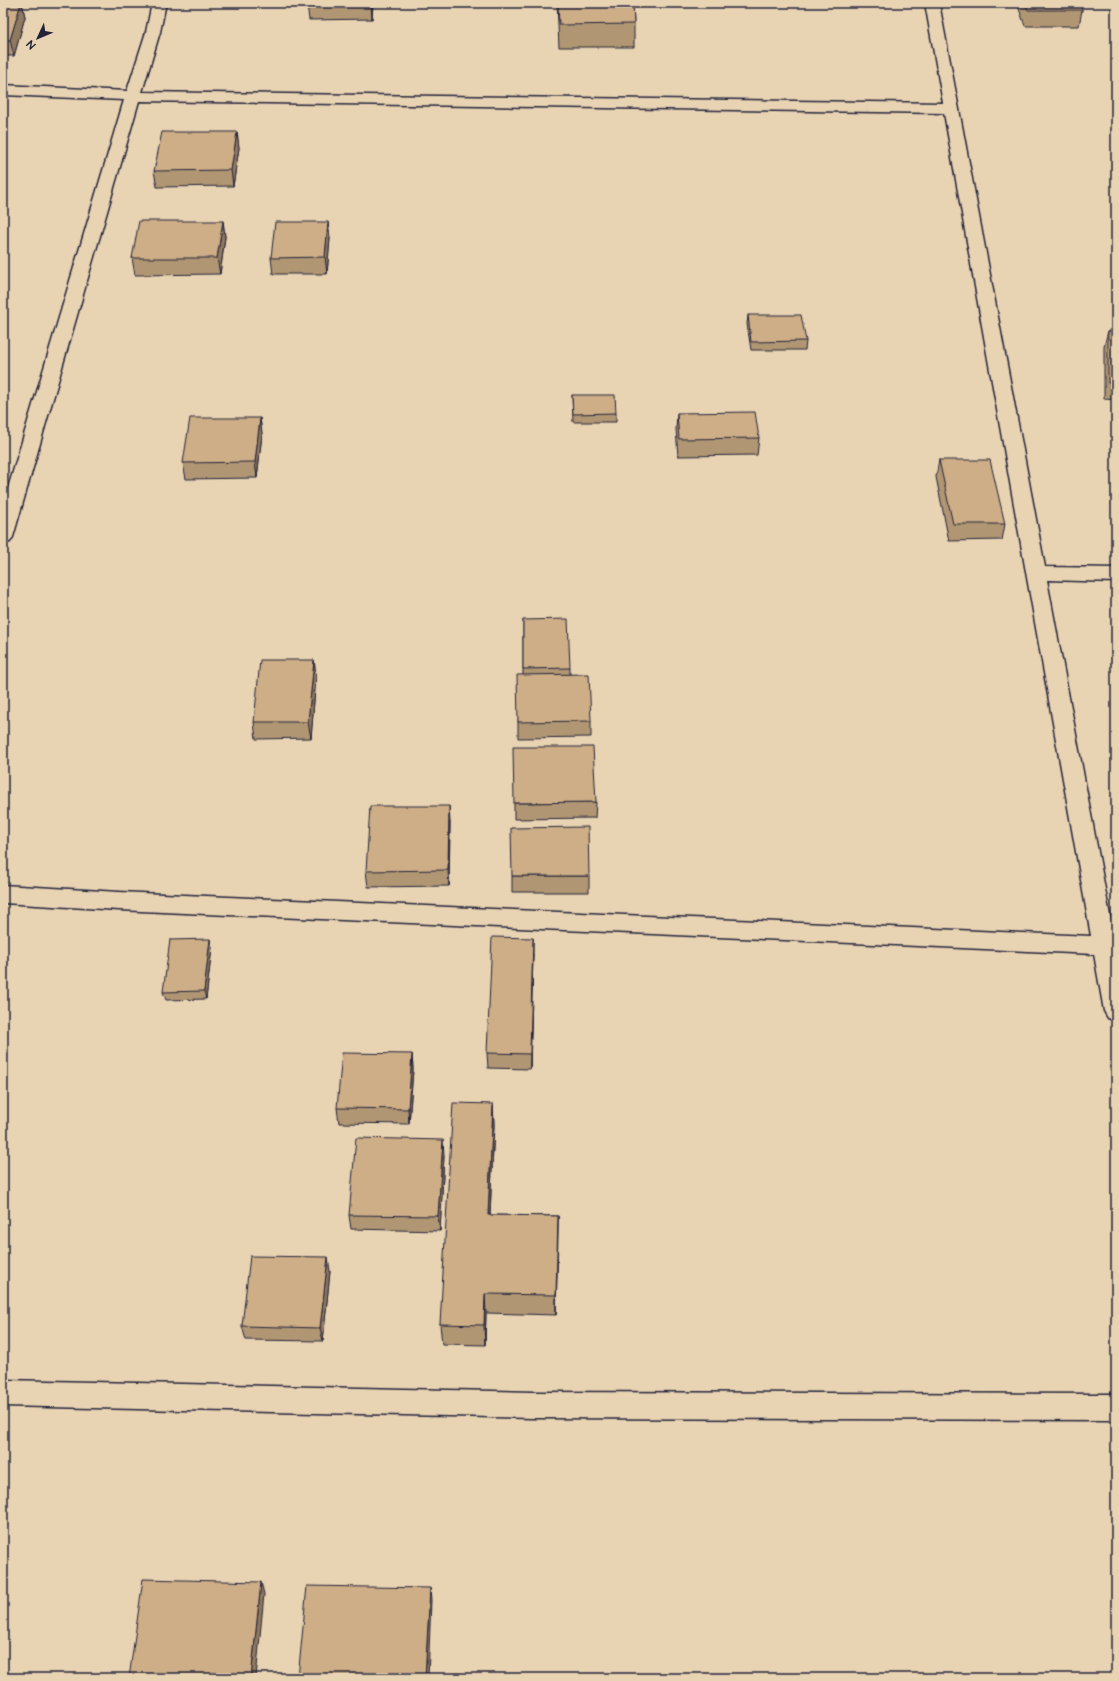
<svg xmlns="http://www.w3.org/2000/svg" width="1119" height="1681" font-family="'Architects Daughter',sans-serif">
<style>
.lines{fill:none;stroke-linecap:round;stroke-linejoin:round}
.street-casing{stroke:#22223b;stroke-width:3}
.street{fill:#e8d3b2;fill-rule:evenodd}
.wall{fill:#b09673;stroke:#22223b}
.shaded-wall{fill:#907a5e;stroke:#22223b}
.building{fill:#cdae86;stroke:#22223b}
</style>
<rect width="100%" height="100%" fill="#e8d3b2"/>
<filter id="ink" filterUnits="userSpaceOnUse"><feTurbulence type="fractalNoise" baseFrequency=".025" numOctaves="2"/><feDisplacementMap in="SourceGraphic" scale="8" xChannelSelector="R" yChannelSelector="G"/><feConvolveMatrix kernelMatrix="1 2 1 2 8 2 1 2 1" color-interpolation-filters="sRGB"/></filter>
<g filter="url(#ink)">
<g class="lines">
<g class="street-casing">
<path id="street" d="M152,3H166L160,32L142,92L943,103L925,3H939L1045,567L1116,568V582L1047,580L1114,937H1116V1021L1108,1018L1104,1011L1094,954L119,910L3,903V885L119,892L1091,936L944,113L139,101L13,537L10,542L3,543V505L124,100L3,95V85L127,91L146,32Z
M3,1380L532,1392L1116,1394V1420L532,1418L3,1406Z"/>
</g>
<use href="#street" class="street"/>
</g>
<path class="wall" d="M3,3H22L25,17L14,56H3Z
M373,3L372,19L309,20L307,4Z
M557,3H633L634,24V47H559Z
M1017,3H1080L1082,10L1079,26H1025Z
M237,132L239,148L233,186L157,187L154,171Z
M223,221L225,237L220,274L135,275L132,258Z
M330,238L327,274H273L271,258Z
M748,315L806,341L805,350H751L747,324Z
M1108,331L1116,332V400L1104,399V347Z
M572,395L616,413V422H573Z
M677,413L759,438L757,455L678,456L676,429Z
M260,418L262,434L257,478L186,479L183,463Z
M939,460L1005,524L1002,540L949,541L936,477Z
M523,620L570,668V674L591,721V737L518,738V722L523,675Z
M314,660L316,676L311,738L256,739L254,722Z
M596,802L595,818L514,819V803Z
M450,822L449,886L368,887L366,871Z
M512,876H589V892H512Z
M212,947L206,999L166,1000L163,992Z
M533,954L530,1069L488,1068L487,1053Z
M412,1054L413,1069L409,1124L339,1123L337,1108Z
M493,1104L494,1125L490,1215L558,1216L556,1315L486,1313L485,1345L442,1344L440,1324Z
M444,1155L440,1231L351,1229L349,1215Z
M330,1271L323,1341L246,1340L242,1326Z"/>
<path class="shaded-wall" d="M21,3H22L25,17L14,56L10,40Z
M371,3H373L372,19Z
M237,132L239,148L233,186L231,170Z
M223,221L225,237L220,274L217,258Z
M328,222L330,238L327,274L325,257Z
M260,418L262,434L257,478L255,462Z
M314,660L316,676L311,738L308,722Z
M449,806L450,822L449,886L448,870Z
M533,938V954L530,1069V1054Z
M210,939L212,947L206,999L204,991Z
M412,1054L413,1069L409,1124L408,1109Z
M493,1104L494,1125L489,1235L488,1215Z
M443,1140L444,1155L440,1231L438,1216Z
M558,1216V1236L556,1315V1295Z
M328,1257L330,1271L323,1341L320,1328Z
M485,1294L486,1313L485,1345L484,1325Z
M261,1582L264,1594L256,1678H251Z
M430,1588L431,1600L428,1678H425Z"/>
<path class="building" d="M3,3H21L10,40H3Z
M307,3H371V4H307Z
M558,3H633L634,24L559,25Z
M1025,3H1080L1082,10H1028Z
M162,132H237L231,170L154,171Z
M139,221H223L217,258H132Z
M275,222H328L325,257L271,258Z
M748,315H801L806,341L751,342Z
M1108,331L1116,332V383H1108Z
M572,395H615L616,413L573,414Z
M755,412L759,438L679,439L677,413Z
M190,418H260L255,462L183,463Z
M939,460H990L1005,524H953Z
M568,619L570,668L523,669V620Z
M260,660H314L308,722H254Z
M589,674L591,721L518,722L517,675Z
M513,747H593L596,802L514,803Z
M370,806H449L448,870L366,871Z
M588,827L589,876H512L511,828Z
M492,937L533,938L530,1054L487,1053Z
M210,939L204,991L163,992L170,940Z
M342,1053L412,1054L408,1109L337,1108Z
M453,1103L493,1104L488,1215L558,1216L556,1295L485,1294L484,1325L440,1324Z
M356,1138L443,1140L438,1216L349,1215Z
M250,1256L328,1257L320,1328L242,1326Z
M143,1579L261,1582L251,1678H129Z
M307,1586L430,1588L425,1678H298Z"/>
</g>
<rect width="1119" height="1681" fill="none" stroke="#e8d3b2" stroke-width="16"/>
<rect x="8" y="8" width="1103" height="1665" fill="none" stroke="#22223b" stroke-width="1.5" filter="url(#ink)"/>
<g transform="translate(38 38) rotate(226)" stroke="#e8d3b2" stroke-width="3" paint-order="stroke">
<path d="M0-3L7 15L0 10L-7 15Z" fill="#22223b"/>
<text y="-6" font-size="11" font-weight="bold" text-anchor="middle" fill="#22223b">N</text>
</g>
</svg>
